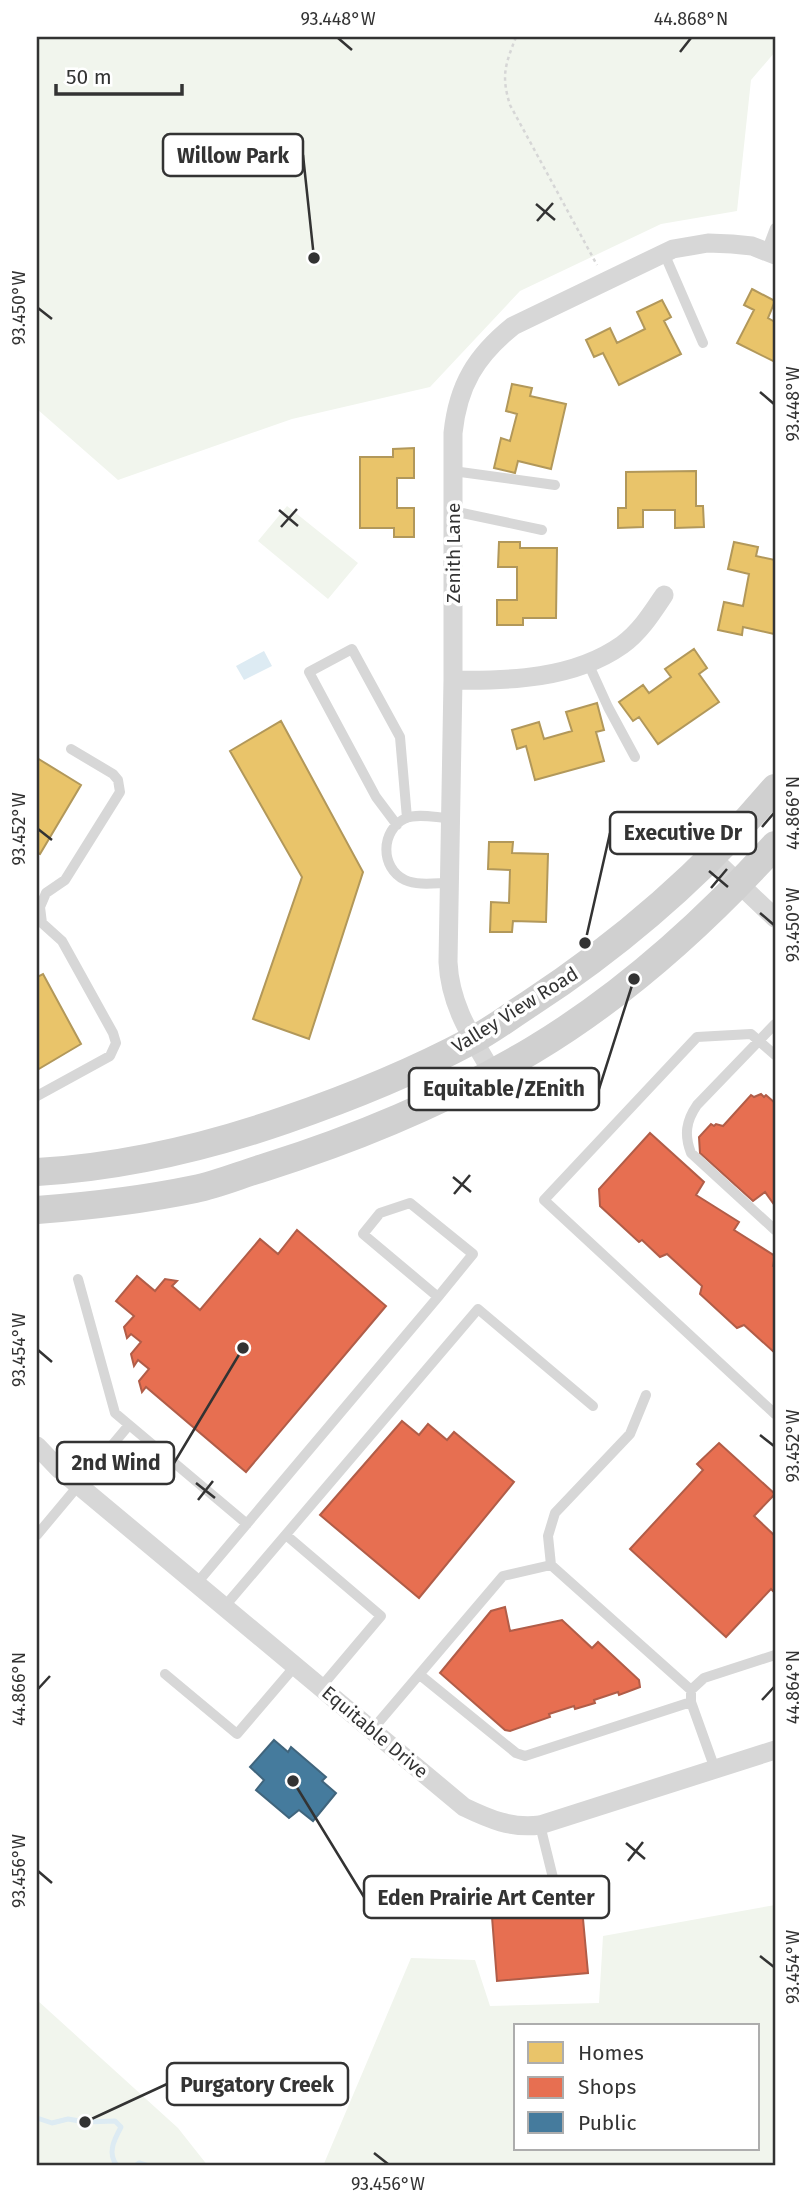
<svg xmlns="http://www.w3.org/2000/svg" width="812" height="2203" font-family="'Fira Sans',sans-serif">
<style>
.green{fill:#f1f5ed;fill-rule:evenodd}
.water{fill:#ddebf3}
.homes{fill:#e9c46a;stroke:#b2985a;stroke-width:2}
.shops{fill:#e76f51;stroke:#b15d48;stroke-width:2}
.public{fill:#457b9d;stroke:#40657d;stroke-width:2}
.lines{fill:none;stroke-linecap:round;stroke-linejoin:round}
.stream{stroke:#ddebf3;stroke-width:5}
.path{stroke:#d6d6d6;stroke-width:2.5;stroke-dasharray:3.5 3.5;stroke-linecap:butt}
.lane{stroke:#d7d7d7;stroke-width:10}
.street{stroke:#d7d7d7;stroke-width:19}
.secondary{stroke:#d0d0d0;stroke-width:28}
.ticks{fill:none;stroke:#333;stroke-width:2.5}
.labels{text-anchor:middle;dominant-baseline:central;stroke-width:7;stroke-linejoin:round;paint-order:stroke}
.street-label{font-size:19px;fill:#333;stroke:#fff}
.leader{fill:none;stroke:#333;stroke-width:2.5}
.callout-dot{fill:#333;stroke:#fff;stroke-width:2.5}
.callout{fill:#fff;stroke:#333;stroke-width:2.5}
.callout-label{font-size:21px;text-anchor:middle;font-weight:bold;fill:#333}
.neatline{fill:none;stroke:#333;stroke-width:2.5}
.ticks-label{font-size:18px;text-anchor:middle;fill:#333}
</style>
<rect width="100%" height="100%" fill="#fff"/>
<path class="green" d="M37,37H775V52L751,80L737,211L661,224L520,291L430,387L292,419L118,480L37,409Z
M287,506L358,563L328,599L258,541Z
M775,1905V2166H323L411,1958L475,1960L490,2006L599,2003L603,1936ZM758,2026V2149H516V2026Z
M37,2000L178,2128L208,2166H37Z"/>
<path class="water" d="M264,651L272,666L244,680L236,666Z"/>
<path class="homes" d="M752,289L775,301L768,318L775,322V362L737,343L754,310L744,305Z
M662,300L671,317L664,321L681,354L619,385L603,353L594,357L586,340L610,328L617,343L645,329L637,312Z
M512,384L532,388L530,396L566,404L551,469L518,461L515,473L494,468L501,438L510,441L517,414L506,411Z
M414,448V478H397V508H414V537H394V528H360V457H393V449Z
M696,471V506H703L704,527L675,528V510H643V527L618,528V508H626V472Z
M499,542H520V548H557L556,618H523V625H497V600H517V567H498Z
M734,542L758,547L756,556L775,560L774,634L743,627L742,635L718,630L724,602L743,606L749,574L728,569Z
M694,649L707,668L699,674L719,702L658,744L639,717L633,721L619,702L643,685L649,693L671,677L665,669Z
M597,703L604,730L596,732L604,761L535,780L526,746L517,749L512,730L539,722L544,739L572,731L566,712Z
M281,721L363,872L309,1039L253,1019L302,877L230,751Z
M37,758L81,785L40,854L37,853Z
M489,842H513L512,853L548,854L546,922L513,921L512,932H490L491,902L509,903L510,870L488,869Z
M43,974L81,1044L37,1070V977Z"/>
<path class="shops" d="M761,1094L764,1097L766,1095L775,1103V1206L765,1192L753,1201L700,1153L699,1137L711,1124L714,1126L716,1124L723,1126L751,1095L754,1097Z
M650,1133L704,1182L696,1195L739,1222L734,1230L775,1256L773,1266L775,1267V1353L744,1325L737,1328L700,1294L702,1286L667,1254L660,1257L642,1240L639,1242L600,1206L599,1189Z
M297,1230L386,1306L246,1472L146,1387L142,1392L139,1381L149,1369L138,1360L134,1366L131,1354L141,1342L131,1334L127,1338L124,1327L134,1316L116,1301L137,1276L155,1291L165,1279L177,1281L172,1286L200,1310L260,1239L278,1254Z
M402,1421L419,1435L428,1424L447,1440L454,1432L514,1482L419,1598L320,1515Z
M719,1443L775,1494L754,1516L774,1535L775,1533V1593L771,1589L726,1637L630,1549L703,1470L697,1464Z
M505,1607L510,1631L562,1620L592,1648L598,1642L639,1680L640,1687L619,1695L618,1692L594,1700L595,1703L575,1709L574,1706L549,1714L550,1717L510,1731L505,1730L440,1673L491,1611Z
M582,1908L588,1973L497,1981L492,1917Z"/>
<path class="public" d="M274,1740L288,1752L291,1747L326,1777L322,1781L336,1793L313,1821L299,1810L289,1818L256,1790L264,1780L250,1767Z"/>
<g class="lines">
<path class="stream" d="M37,2118L52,2123L68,2119L85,2122L115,2121L121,2127C114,2140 107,2153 117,2166
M135,2166L139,2163L149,2166"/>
<path class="path" d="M516,37C505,65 501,76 510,105L597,265"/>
<path class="lane" d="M766,252L775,228
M664,253L703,343
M453,471L555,485
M453,511L542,530
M588,663L608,707L635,757
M397,825L376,797L309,672L352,649L400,737L407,818
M449,883C436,883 418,886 405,880C380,868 380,830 406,818C418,813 438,818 450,818
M775,1024L697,1105C686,1121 684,1135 691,1153L775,1230
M775,1055L751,1034L697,1037L544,1200L775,1414
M37,1096L110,1056L116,1043L113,1033L62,941L42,923L40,907L46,893L65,880L120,792L118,780L113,774L71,749
M78,1279L115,1413L247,1524
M37,1535L129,1425
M286,1535L381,1616L321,1687
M551,1565L691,1690
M197,1583L438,1297L473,1254L410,1203L380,1213L363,1234L438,1297
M225,1606L478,1309L593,1406
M165,1674L237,1734L296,1665
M420,1675L516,1753L525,1756L691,1702
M372,1730L503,1576L551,1565L548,1536L555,1513L630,1434L646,1395
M715,1769L691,1702V1690L704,1678L775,1655
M540,1825L556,1890L570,1887
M498,1895H526L556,1890"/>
<path class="street" d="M453,680C509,681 574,679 622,645C640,632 652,613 664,595
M711,857L775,918
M492,1072C471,1036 450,1005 448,962L453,680V433C458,385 476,356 513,326L673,249L708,243L732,244L752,246L775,255
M37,1446L59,1469L464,1807C489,1819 512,1829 540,1825L775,1750"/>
<path class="secondary" d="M37,1172C123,1167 204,1148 285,1120C349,1098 411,1073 471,1041C491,1031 510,1016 529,1004C621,944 704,872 775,788
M37,1210C90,1206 142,1200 195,1189C219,1184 242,1174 266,1167C358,1138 449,1100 533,1050C623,996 705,922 775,845"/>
</g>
<path class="ticks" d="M338,38L352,50M680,52L691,38M536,204L555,220M537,221L553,203M38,308L52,319M760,392L774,404M279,510L298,526M281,527L297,509M762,827L774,813M38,829L52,840M709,871L728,887M711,888L727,869M760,913L774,925M453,1177L471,1192M454,1194L470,1175M38,1350L52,1362M760,1435L774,1446M196,1483L215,1498M198,1500L213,1481M38,1689L50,1676M762,1700L774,1687M626,1843L645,1859M628,1861L643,1842M38,1871L52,1883M760,1956L774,1967M374,2153L388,2164"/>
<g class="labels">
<g class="street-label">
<text transform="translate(453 553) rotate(-90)">Zenith Lane</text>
<text transform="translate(515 1010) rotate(-32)">Valley View Road</text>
<text transform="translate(375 1732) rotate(40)">Equitable Drive</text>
</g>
</g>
<path class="leader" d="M314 258L303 155M585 943L610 833M634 979L599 1089M243 1348L174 1463M293 1781L364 1897M85 2122L167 2084"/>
<g class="callout-dot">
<circle cx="314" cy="258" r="7"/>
<circle cx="585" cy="943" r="7"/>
<circle cx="634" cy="979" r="7"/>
<circle cx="243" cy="1348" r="7"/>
<circle cx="293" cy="1781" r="7"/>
<circle cx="85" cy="2122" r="7"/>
</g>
<g class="callout">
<rect x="163" y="134" width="140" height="42" rx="7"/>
<rect x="610" y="812" width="146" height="42" rx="7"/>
<rect x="409" y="1068" width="190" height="42" rx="7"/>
<rect x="57" y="1442" width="117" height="42" rx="7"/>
<rect x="364" y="1876" width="245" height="42" rx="7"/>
<rect x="167" y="2063" width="181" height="42" rx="7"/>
</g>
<g class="callout-label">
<text x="233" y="163">Willow Park</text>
<text x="683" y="840">Executive Dr</text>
<text x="504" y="1096">Equitable/ZEnith</text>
<text x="116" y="1470">2nd Wind</text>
<text x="486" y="1905">Eden Prairie Art Center</text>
<text x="257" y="2092">Purgatory Creek</text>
</g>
<rect width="812" height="2203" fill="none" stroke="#ffffff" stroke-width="77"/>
<rect x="514" y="2024" width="245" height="126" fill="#ffffff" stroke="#adadad" stroke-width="2"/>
<rect x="528" y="2042" width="35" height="21" fill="#e9c46a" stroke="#adadad" stroke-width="2"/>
<text x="578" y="2060" font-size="21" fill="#333333">Homes</text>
<rect x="528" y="2077" width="35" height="21" fill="#e76f51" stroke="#adadad" stroke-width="2"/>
<text x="578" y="2094" font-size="21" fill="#333333">Shops</text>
<rect x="528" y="2112" width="35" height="21" fill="#457b9d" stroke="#adadad" stroke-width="2"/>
<text x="578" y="2130" font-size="21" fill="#333333">Public</text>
<path d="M56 84v10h126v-10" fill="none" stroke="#333333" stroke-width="3.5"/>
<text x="66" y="84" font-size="21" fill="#333333" stroke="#ffffff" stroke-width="5" paint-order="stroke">50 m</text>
<rect x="38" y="38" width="736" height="2126" class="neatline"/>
<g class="ticks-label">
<text x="338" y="25">93.448°W</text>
<text x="691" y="25">44.868°N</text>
<text transform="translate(19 308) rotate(-90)" y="6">93.450°W</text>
<text transform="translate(793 404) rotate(-90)" y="6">93.448°W</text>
<text transform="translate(793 813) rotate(-90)" y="6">44.866°N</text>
<text transform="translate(19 829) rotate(-90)" y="6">93.452°W</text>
<text transform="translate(793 925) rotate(-90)" y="6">93.450°W</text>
<text transform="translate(19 1350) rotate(-90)" y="6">93.454°W</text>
<text transform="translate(793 1446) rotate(-90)" y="6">93.452°W</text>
<text transform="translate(793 1687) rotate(-90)" y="6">44.864°N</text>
<text transform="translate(19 1689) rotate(-90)" y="6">44.866°N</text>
<text transform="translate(19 1871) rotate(-90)" y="6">93.456°W</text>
<text transform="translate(793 1967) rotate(-90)" y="6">93.454°W</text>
<text x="388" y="2190">93.456°W</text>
</g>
</svg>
